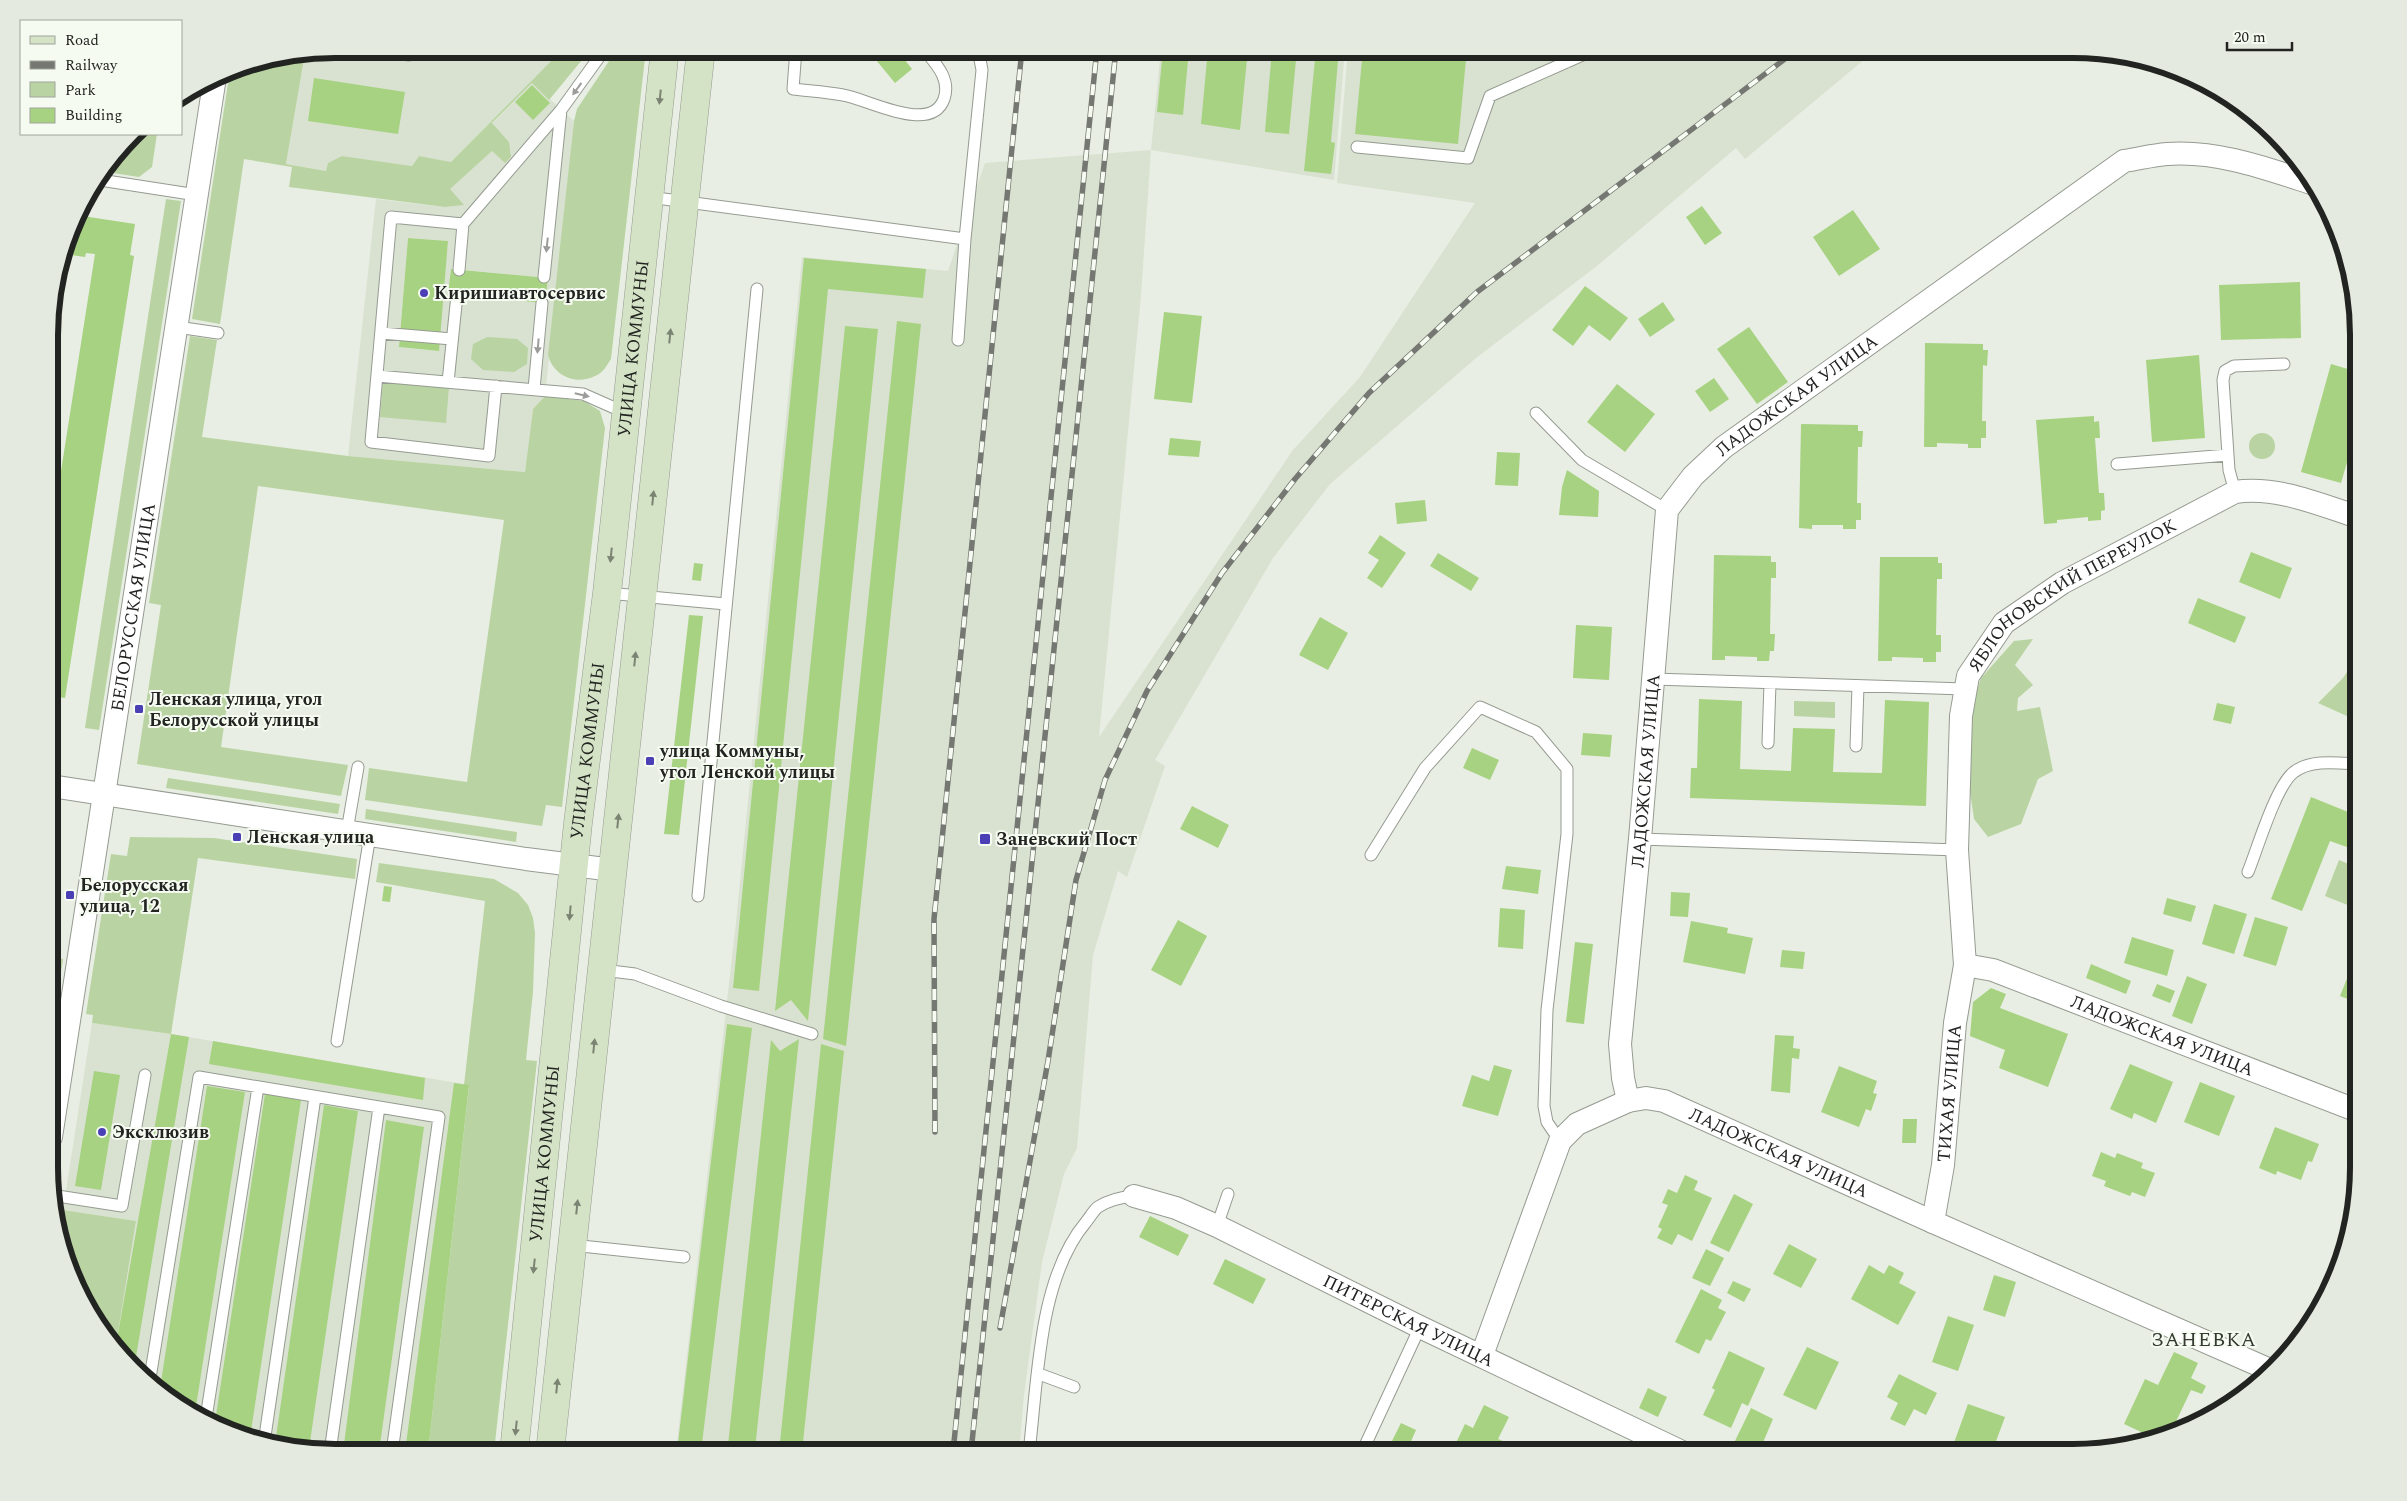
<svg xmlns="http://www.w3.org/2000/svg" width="2407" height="1501" font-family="Spectral,serif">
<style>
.built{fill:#d9e2d1;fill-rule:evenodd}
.green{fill:#b9d4a2}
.building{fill:#a7d281}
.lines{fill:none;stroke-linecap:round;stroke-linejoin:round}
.lane-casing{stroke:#959b91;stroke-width:13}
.street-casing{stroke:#959b91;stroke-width:24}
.secondary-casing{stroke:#959b91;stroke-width:29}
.lane{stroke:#fff;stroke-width:11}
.street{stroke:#fff;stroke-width:22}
.secondary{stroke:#d4e2c5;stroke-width:28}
.rail-casing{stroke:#757872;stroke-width:5.5}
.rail{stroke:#f5fbf1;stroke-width:4;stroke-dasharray:11;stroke-linecap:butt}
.oneway{fill:#9c9c9b}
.oneway2{fill:#7b8373}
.poi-dot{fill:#4b3fb6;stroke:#f5fbf1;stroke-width:2}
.labels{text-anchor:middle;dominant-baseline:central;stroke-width:4;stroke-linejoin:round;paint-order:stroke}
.poi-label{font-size:18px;font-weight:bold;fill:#222421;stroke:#f5fbf1;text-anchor:start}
.street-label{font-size:18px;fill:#222421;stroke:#f5fbf1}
.quarter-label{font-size:20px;letter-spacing:1px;fill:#343931;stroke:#f5fbf1}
.rim{fill:none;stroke:#222421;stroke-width:6}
</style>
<rect width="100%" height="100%" fill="#e8eee3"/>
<path class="built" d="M335,49H563L451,162L419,156L412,166L342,156L326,171L286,164L304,60L301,59V55Z
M1161,49H1345L1334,180L1151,150L1141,295L1099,737L1293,450L1360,377L1475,203L1337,183L1348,49H1877L1745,159L1736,148L1597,266L1476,358L1330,484L1273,558L1155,760L1165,766L1127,877L1118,871L1093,955L1077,1148L1064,1174L1042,1262L1024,1395L1019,1452H676L736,922L802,257L948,271L985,163L1151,150Z
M532,83L574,121L545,396L533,409L525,472L348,456L376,199L445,207L463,205L449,189L492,151L509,142L492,124ZM408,238L448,241L438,351L399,347ZM451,269L547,278L545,303L449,294Z
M92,1023L171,1034L469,1085L428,1452H334L260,1442L176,1404L116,1345L136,1221L63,1210Z"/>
<path class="green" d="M563,49H591L549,100L532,83L492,123L509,142L511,157L505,163L492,151L450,189L464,205L445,207L289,187L292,167L244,159L220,324L192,319L230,70L301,55V59H304L286,164L326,171L328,163L342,156L412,166L419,156L451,162Z
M617,49H646L611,359C607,365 603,373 595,376C575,386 553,375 548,355L574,121L577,109Z
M135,134H157L152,167L139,177L106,172Z
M166,199L181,201L99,730L85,728Z
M190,336L217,340L202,437L348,456L525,472L533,409L545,396L584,401L600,411L605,428L562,807L546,805L542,826L365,800L369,768L467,782L504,520L258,486L221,747L348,765L341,796L137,764L161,605L149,603Z
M487,337L517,339L528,348L527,364L514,372L483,370L471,359L473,344Z
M383,382L449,387L446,423L380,417Z
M2249 446a13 13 0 1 1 26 0a13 13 0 1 1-26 0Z
M2033,639L2015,665L2033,685L2018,698L2017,711L2040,707L2053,771L2038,779L2021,824L1988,837L1974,819L1969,784L1968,717L1981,678L2014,641Z
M2358,655V721L2318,703L2343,678Z
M1794,701L1835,702V718L1794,716Z
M168,778L340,804L338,814L166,788Z
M366,809L517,832L516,842L365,819Z
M130,837L214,838L357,859L355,879L198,858L171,1034L92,1023L93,1015L86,1014L111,854L127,856Z
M2339,860L2358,868V885L2350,906L2325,896Z
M379,863L494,879L518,893L528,905L533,918L535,933L533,992L526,1060L537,1061L494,1452H428L469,1086L464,1085L485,901L376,882Z
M51,957L63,959L51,1038Z
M63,1210L136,1221L116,1345L97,1325L64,1258L55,1219L56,1214Z"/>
<path class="building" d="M867,49H896L912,69L895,83Z
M1163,49H1189L1183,115L1157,112Z
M1208,49H1248L1240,130L1201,124Z
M1272,49H1297L1289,134L1265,132Z
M1316,49H1339L1331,142L1335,143L1331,174L1304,171Z
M1363,49H1467L1458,144L1355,134Z
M314,78L405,92L398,134L308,121Z
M532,85L550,103L533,120L515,102Z
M1702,206L1722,233L1705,245L1686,217Z
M1853,210L1880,249L1839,276L1813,237Z
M76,215L135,224L130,255L134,256L65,698L51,696V535L95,254L86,253L85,257L64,254Z
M408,238L448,241L439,351L399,347Z
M804,258L926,269L923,298L828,289L759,991L733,988Z
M451,269L548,278L545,303L448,294Z
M2300,282L2301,338L2221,340L2219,285Z
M1585,286L1628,318L1610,341L1589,325L1573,346L1552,330Z
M1663,302L1675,320L1650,337L1638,319Z
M1164,312L1202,316L1192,403L1154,399Z
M897,321L921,324L846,1046L823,1039Z
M845,326L878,329L808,1021L791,1000L775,1011Z
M1749,327L1788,382L1757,404L1717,349Z
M1925,343L1983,344V350H1988L1987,366L1983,365L1982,421H1986V438H1981V448H1968V444L1937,443V447H1924Z
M2199,355L2205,438L2152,442L2146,360Z
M2331,364L2358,372V446L2356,454L2350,452L2341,483L2301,472Z
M1714,378L1729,399L1710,412L1695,391Z
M1617,384L1655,414L1625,452L1587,422Z
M2094,416V422L2099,421L2100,438H2095L2099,493H2104L2105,510L2101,511V520L2088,521V517L2057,520V523L2044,524L2036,420Z
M1801,424L1858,425V431H1863L1862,447H1858L1857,503H1861V520H1856V529H1843V525H1812V529L1799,528Z
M1170,438L1201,441L1199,457L1168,455Z
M1497,452L1520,453L1518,486L1495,485Z
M1567,470L1599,491L1598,517L1559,515L1562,487Z
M1425,500L1427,521L1397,524L1395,503Z
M1380,535L1406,553L1382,588L1367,578L1379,560L1368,553Z
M2251,552L2292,568L2280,599L2239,582Z
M1438,553L1479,578L1471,591L1430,566Z
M1714,555L1771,556V562H1776V578H1771L1770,634H1775L1774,651H1770L1769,661H1757V657L1725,656V660H1712Z
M1880,557H1938V563H1942V579H1937L1936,635H1941V652H1936V662H1923V658L1892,657V661H1878Z
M694,563L703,564L701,581L692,580Z
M2198,598L2246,617L2235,643L2188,623Z
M689,615L703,616L679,835L664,834Z
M1320,617L1348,633L1328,670L1299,655Z
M1576,625L1612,627L1609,680L1573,678Z
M1699,699L1742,701L1740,769L1791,771L1793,728L1835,729L1833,772L1882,773L1885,700L1929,702L1926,806L1690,798L1691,768H1697Z
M2217,703L2235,707L2231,724L2213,720Z
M1583,733L1612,735L1610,757L1581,755Z
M1472,748L1499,760L1490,780L1463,768Z
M2311,797L2358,816V851L2330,841L2302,911L2271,899Z
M1192,806L1229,825L1218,848L1180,829Z
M1506,866L1541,870L1538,894L1502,889Z
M384,886L392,887L390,902L382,901Z
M1671,892L1690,893L1688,917L1670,916Z
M2167,898L2196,906L2191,922L2163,914Z
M2214,904L2247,914L2234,954L2202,944Z
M1500,908L1525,910L1523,949L1498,947Z
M2255,917L2288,927L2276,966L2243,956Z
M1178,920L1207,936L1181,986L1151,970Z
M1691,921L1728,928L1727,933L1753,938L1745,974L1683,962Z
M2132,937L2174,950L2167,976L2124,963Z
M1575,942L1593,944L1584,1024L1566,1022Z
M1782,950L1805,952L1803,969L1780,967Z
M2091,964L2131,981L2126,994L2086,978Z
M2352,966L2358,968V1003L2340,996Z
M2187,976L2207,984L2192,1024L2172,1016Z
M2157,984L2175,991L2170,1003L2152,996Z
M1991,988L2006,994L2000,1008L2068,1034L2048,1087L1999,1068L2005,1050L1970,1036L1973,1002Z
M727,1024L752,1028L701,1452H677Z
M171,1034L189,1037L135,1363L116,1345Z
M1775,1035L1794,1036L1793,1048L1800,1049L1799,1059L1792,1058L1790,1093L1771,1091Z
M799,1039L755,1449L728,1445L771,1040L780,1051Z
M213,1041L425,1078L423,1100L209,1064Z
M821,1044L844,1051L802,1452H779Z
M2130,1064L2173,1082L2156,1123L2134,1113L2132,1119L2110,1109Z
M1494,1065L1512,1070L1498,1116L1462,1106L1472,1075L1489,1081Z
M1839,1066L1877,1081L1873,1093L1877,1094L1871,1111L1866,1109L1859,1127L1821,1112Z
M94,1071L120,1075L101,1190L75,1186Z
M2200,1082L2235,1096L2219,1136L2184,1122Z
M454,1083L469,1085L428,1452H405Z
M207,1086L245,1092L195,1413L176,1404L160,1388Z
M265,1094L301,1100L250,1438L215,1422Z
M324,1105L358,1111L309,1449L275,1444Z
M1903,1119H1917L1916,1143H1902Z
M386,1120L424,1127L379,1452H343Z
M2275,1127L2319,1144L2312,1162L2308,1161L2301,1180L2277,1171L2276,1175L2259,1168Z
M2101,1152L2115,1158L2117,1153L2143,1163L2141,1168L2155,1173L2145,1197L2132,1192L2130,1196L2104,1186L2106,1181L2092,1176Z
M1685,1175L1698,1181L1694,1190L1712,1198L1692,1241L1678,1234L1672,1245L1657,1238L1662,1229L1658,1227L1668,1205L1662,1203L1668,1189L1677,1193Z
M1734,1194L1753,1204L1729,1252L1710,1243Z
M1150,1216L1189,1235L1178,1256L1139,1237Z
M1789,1244L1817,1259L1801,1288L1773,1274Z
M1706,1249L1724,1258L1710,1286L1692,1278Z
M1225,1259L1266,1279L1253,1304L1213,1284Z
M1869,1265L1884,1274L1889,1265L1904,1273L1899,1283L1916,1292L1898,1325L1851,1299Z
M1994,1275L2016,1282L2005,1317L1983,1310Z
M1733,1281L1751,1289L1744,1302L1727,1293Z
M1701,1289L1722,1300L1718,1308L1726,1312L1711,1341L1706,1339L1699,1354L1675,1342Z
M1948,1316L1974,1325L1958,1371L1932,1362Z
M1807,1347L1839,1362L1816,1410L1783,1395Z
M1729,1351L1765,1368L1748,1406L1742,1403L1731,1428L1703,1415L1715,1390L1712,1388Z
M2174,1352L2198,1363L2191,1378L2206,1386L2202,1394L2191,1390L2171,1432L2168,1434L2158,1429L2154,1438L2124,1424L2145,1379L2158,1385Z
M1899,1374L1937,1393L1926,1415L1914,1409L1905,1426L1890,1419L1898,1403L1887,1397Z
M1648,1388L1667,1397L1658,1417L1639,1408Z
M1968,1404L2005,1417L1992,1452L1951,1451Z
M1484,1405L1509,1417L1498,1439L1508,1443L1503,1452H1461L1464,1446L1456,1443L1465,1424L1473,1428Z
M1751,1408L1773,1419L1761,1447L1748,1441L1745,1448L1734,1443Z
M1401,1423L1416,1430L1408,1448L1392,1441Z"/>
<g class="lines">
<g class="lane-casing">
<path id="lane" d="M371,49L409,55L418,49
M796,49L793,89C810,91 827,92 843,95C868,99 931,135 944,99C951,79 936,64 924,49
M1562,49L1567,62
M1357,147L1468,158L1490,96L1596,49
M100,180L197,195
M649,197L965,239
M459,270L463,224
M544,277L561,110L605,49
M177,327L218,333
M381,333L452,339
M958,340L965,239L982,70L978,49
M377,376L583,394L626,413
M448,382L457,295
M496,386L489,456L371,442L391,217L463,224L561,110
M534,389L542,303
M1536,413L1582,460L1667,510
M2117,464L2228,455
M2235,492L2229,470L2223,380L2225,371L2234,366L2284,364
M607,593L726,604
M1653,679L1965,689
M1768,743L1770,683
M1856,746L1858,686
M347,831L358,767
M1640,839L1957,850
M1371,855L1425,768L1480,707L1536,732L1567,769V834L1547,1010L1544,1106L1547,1122L1560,1141
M2248,872C2257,850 2276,785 2294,772C2311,759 2338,763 2358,764
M698,896L757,289
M603,970L635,974L721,1006L812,1034
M337,1041L370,835
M51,1195L122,1206L145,1075
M1217,1226L1228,1194
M572,1245L684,1257
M1039,1374L1074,1387
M150,1378L199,1077L439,1117L392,1452
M206,1418L258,1087
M264,1443L315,1097
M330,1452L379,1107
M1029,1452C1038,1380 1038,1279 1086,1222C1090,1217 1094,1210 1098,1207C1109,1200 1122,1197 1134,1196
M1362,1452L1420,1327"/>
</g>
<g class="street-casing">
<g id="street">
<path d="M51,786L526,859L613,870"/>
<path id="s1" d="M1965,965L1993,970L2358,1111"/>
<path id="s2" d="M1628,1101L1623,1078L1620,1044L1640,839L1667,510L1693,476L1724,447L2124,161C2138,159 2153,155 2167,154C2217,150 2268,169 2314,184"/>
<path id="s3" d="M51,1137L215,77"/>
<path id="s4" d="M1134,1196L1176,1208L1217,1226L1420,1327L1682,1452"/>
<path id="s5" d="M1933,1222L1943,1165L1955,1023L1965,965L1957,850L1961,716L1968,676L2004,623L2062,583L2235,492C2277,486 2318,504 2358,517"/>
<path id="s6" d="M1482,1355L1560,1141L1577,1124L1628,1101L1646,1098L1664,1101L1933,1222L2270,1370"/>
</g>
</g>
<g class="secondary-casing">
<g id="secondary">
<path id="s7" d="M514,1452L578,823L607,593L665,49"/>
<path d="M550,1452L701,49"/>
</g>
</g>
<use href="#lane" class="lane"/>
<use href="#street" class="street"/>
<use href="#secondary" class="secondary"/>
<g class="rail-casing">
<path id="rail" d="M935,1132L934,919L1022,49
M1000,1328L1048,1061L1076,880L1105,780L1147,691L1222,573L1295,479L1369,393L1477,292L1798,49
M953,1452L1097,49
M971,1452L1116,49"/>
</g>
<use href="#rail" class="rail"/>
</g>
<defs><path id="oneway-solid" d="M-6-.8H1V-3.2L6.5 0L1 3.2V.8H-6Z" transform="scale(1.25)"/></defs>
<g class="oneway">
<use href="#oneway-solid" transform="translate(577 89) rotate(126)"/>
<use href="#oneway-solid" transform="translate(547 245) rotate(96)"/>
<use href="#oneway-solid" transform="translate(538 346) rotate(95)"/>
<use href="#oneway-solid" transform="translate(582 395) rotate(13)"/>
</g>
<g class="oneway2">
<use href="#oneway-solid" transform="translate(660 97) rotate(96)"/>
<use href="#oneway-solid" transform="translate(670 336) rotate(-84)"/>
<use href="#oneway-solid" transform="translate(653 498) rotate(-84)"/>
<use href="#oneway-solid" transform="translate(611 555) rotate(96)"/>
<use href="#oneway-solid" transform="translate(635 659) rotate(-84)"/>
<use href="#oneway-solid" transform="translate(618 821) rotate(-84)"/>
<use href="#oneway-solid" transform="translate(570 913) rotate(95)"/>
<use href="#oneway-solid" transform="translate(594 1046) rotate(-84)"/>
<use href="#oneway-solid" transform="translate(577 1207) rotate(-84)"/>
<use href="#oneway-solid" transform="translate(534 1266) rotate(96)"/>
<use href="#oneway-solid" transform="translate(557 1386) rotate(-84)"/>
<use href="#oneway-solid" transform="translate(516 1428) rotate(96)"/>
</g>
<g class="poi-dot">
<circle cx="424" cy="293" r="5"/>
<rect x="134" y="704" width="10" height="10" rx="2.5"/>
<rect x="645" y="756" width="10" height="10" rx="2.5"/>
<rect x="232" y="832" width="10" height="10" rx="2.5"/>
<rect x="979" y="833" width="12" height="12" rx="2.5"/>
<rect x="65" y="890" width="10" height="10" rx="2.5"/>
<circle cx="102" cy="1132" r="5"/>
</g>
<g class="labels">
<g class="poi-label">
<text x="434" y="293">Киришиавтосервис</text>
<text x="149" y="699">Ленская улица, угол<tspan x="149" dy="21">Белорусской улицы</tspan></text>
<text x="660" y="751">улица Коммуны,<tspan x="660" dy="21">угол Ленской улицы</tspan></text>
<text x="247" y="837">Ленская улица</text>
<text x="996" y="839">Заневский Пост</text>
<text x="80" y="885">Белорусская<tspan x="80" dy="21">улица, 12</tspan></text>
<text x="112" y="1132">Эксклюзив</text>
</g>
<g class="street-label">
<text stroke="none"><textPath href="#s7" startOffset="1110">УЛИЦА КОММУНЫ</textPath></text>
<text stroke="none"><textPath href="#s2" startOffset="768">ЛАДОЖСКАЯ УЛИЦА</textPath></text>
<text stroke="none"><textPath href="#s5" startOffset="684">ЯБЛОНОВСКИЙ ПЕРЕУЛОК</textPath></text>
<text stroke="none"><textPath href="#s3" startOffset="536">БЕЛОРУССКАЯ УЛИЦА</textPath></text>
<text stroke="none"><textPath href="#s7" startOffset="705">УЛИЦА КОММУНЫ</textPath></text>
<text stroke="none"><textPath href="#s2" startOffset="332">ЛАДОЖСКАЯ УЛИЦА</textPath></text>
<text stroke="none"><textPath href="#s1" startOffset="210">ЛАДОЖСКАЯ УЛИЦА</textPath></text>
<text stroke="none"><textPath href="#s5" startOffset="130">ТИХАЯ УЛИЦА</textPath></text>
<text stroke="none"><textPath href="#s6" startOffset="470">ЛАДОЖСКАЯ УЛИЦА</textPath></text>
<text stroke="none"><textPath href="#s7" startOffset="300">УЛИЦА КОММУНЫ</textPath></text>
<text stroke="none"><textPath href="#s4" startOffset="302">ПИТЕРСКАЯ УЛИЦА</textPath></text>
</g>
<g class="quarter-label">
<text x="2204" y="1340">ЗАНЕВКА</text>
</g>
</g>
<path d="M0 0H2407V1501H0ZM335 58H2073A277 277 0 0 1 2350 335V1167A277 277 0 0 1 2073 1444H335A277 277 0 0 1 58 1167V335A277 277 0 0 1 335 58Z" fill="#e4eae0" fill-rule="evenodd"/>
<path class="rim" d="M335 58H2073A277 277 0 0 1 2350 335V1167A277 277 0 0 1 2073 1444H335A277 277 0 0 1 58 1167V335A277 277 0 0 1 335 58Z"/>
<rect x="20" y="20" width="162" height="115" fill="#f5fbf1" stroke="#a1a59e"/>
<rect x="30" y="36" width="25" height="8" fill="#d4e2c5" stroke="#a1a59e"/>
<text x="65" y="45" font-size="15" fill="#222421">Road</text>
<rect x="30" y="61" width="25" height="8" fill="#757872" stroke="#a1a59e"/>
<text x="65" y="70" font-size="15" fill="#222421">Railway</text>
<rect x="30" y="82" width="25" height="15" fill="#b9d4a2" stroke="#a1a59e"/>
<text x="65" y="95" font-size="15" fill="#222421">Park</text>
<rect x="30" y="108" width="25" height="15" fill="#a7d281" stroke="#a1a59e"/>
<text x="65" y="120" font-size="15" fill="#222421">Building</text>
<path d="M2227 42v8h65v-8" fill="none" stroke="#222421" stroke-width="2.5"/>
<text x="2234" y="42" font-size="15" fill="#222421" stroke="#f5fbf1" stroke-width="4" paint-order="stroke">20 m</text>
</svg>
